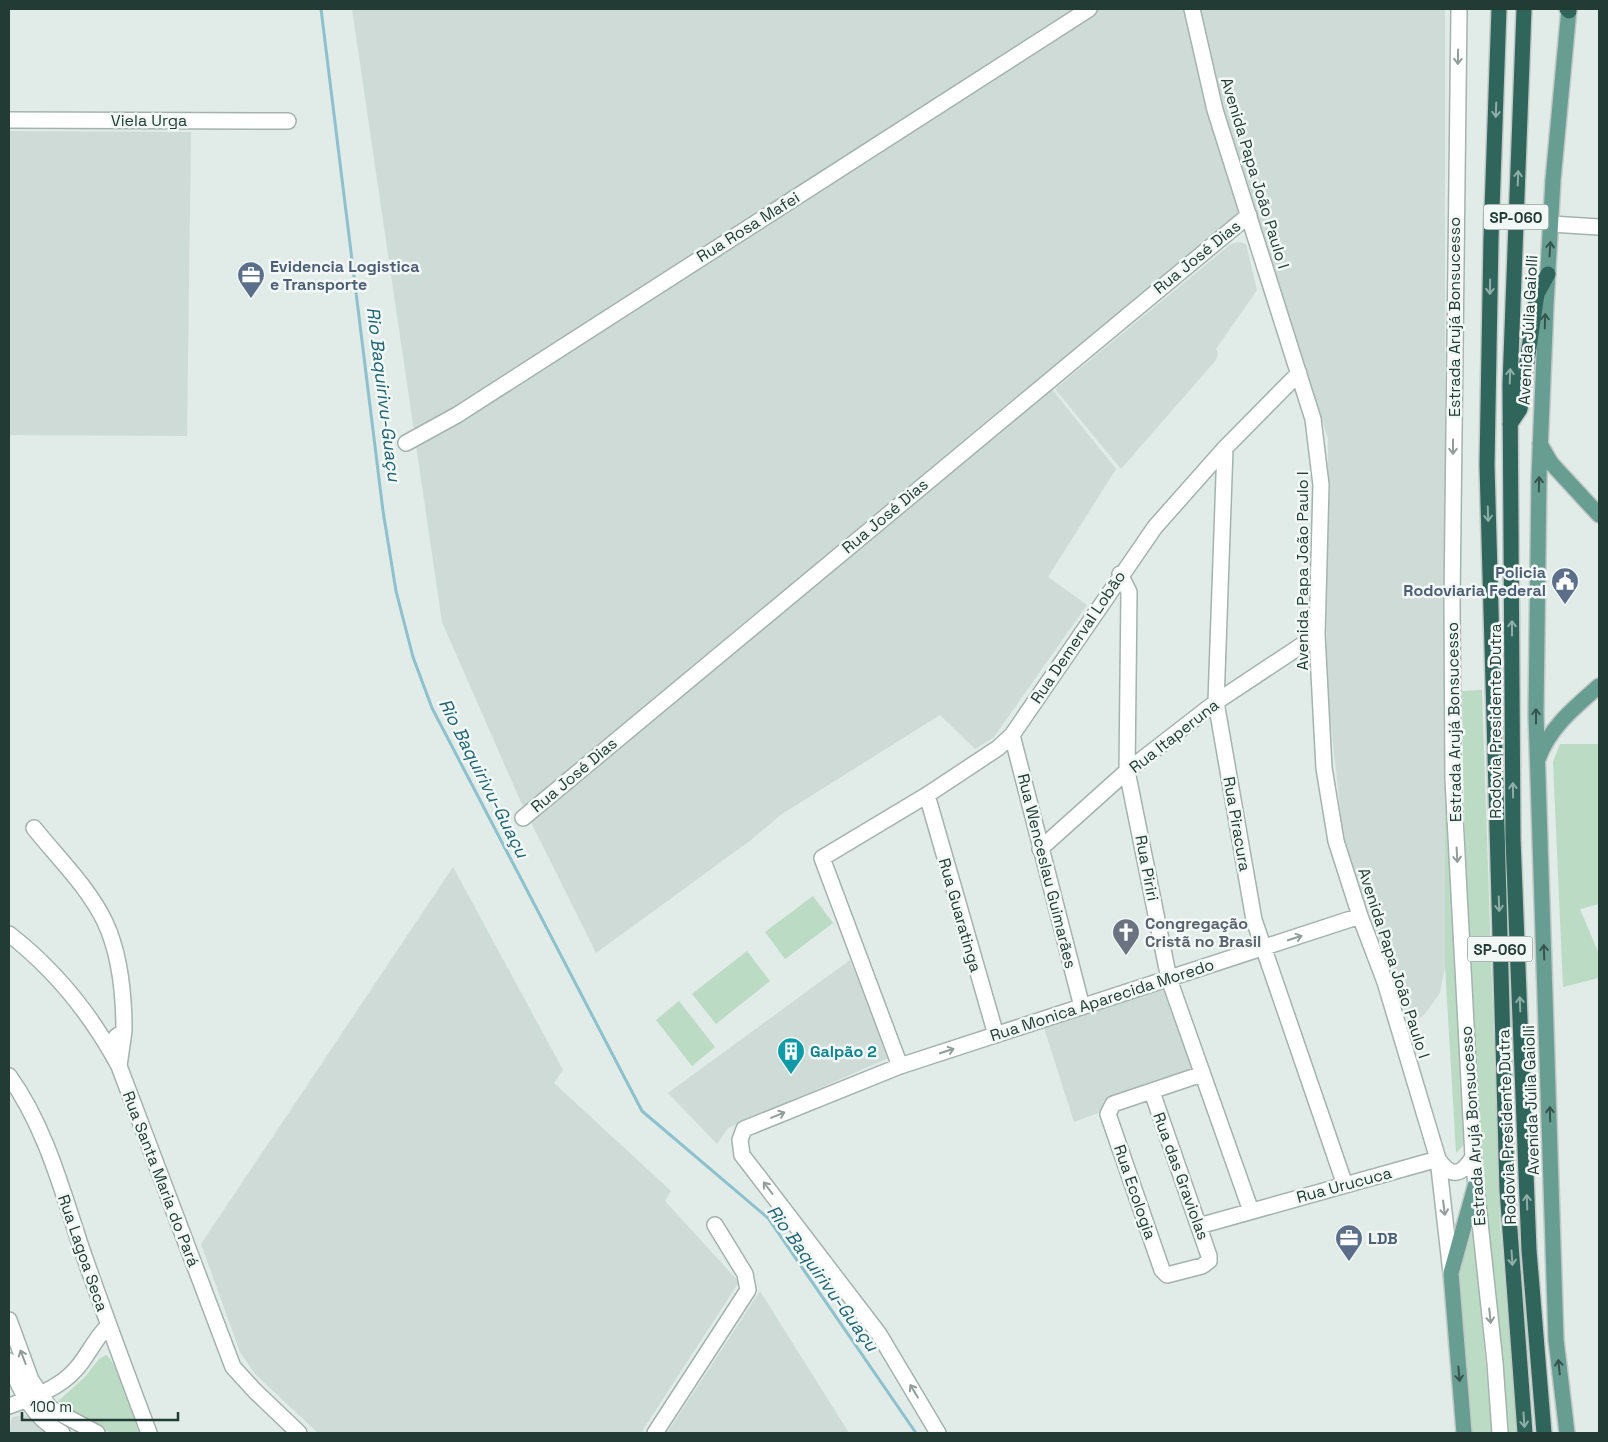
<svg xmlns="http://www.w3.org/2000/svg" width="1608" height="1442" font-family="'Space Grotesk',sans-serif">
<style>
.built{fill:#cfdbd6}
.green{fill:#bbdbc5}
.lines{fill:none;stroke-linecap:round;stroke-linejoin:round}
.stream{stroke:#8cc1cd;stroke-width:3}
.minor-casing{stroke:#a4b3ae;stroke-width:18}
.major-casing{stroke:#c1c8c6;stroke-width:18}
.highway-casing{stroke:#c1c8c6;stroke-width:18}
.minor{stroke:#fff;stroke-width:15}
.major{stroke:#689e92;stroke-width:15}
.highway{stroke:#30655c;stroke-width:15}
.oneway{stroke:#909d9a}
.oneway2{stroke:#90aea8}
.oneway3{stroke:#34544c}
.labels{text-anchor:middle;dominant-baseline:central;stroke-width:5;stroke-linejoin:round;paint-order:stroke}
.shield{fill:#f1f8f5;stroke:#60746f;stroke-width:1}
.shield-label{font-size:15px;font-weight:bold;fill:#223b35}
.street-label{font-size:16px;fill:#223b35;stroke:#f1f8f5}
.service-label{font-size:16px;font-weight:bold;fill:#4e5e75;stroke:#f1f8f5;text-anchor:start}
.worship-label{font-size:16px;font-weight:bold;fill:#5b616d;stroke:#f1f8f5;text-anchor:start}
.culture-label{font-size:16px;font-weight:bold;fill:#0d838f;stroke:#f1f8f5;text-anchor:start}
.water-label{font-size:18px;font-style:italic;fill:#206373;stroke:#f1f8f5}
</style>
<rect width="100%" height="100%" fill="#e1ebe7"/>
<path class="built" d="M352,9H1445V966L1440,993L1424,1015L1410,1024L1344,843L1326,680L1328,439L1253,203L1043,378L1116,469L1048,577L1087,605L994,737L975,749L940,715L782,814L751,840L596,953L520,800L442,622Z
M9,131L191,132L187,436L9,435Z
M1239,242L1246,244L1257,290L1216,349L1218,353L1216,360L1121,469L1055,389L1231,244Z
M453,867L563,1070L554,1083L671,1191L665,1201L739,1282L641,1433H318L255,1374L240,1352L201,1244Z
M850,960L891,1057L728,1128L717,1144L668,1093Z
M1162,987L1192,1068L1104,1100L1101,1112L1074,1122L1044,1028L1052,1023Z
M760,1291L849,1433H667Z
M23,1415L28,1416L51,1433H9L12,1417Z"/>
<path class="green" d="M1482,690L1500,1226L1518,1433H1506C1482,1186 1464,939 1462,691Z
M1560,744H1599V904L1580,909L1599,954V978L1563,987L1553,762Z
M1445,786L1466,1138L1462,1147L1456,1153L1445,966Z
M813,896L833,923L785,959L765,932Z
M747,951L770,981L716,1024L692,994Z
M679,1001L715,1047L692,1066L656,1020Z
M1473,1229L1492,1433H1472L1458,1275Z
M106,1355C119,1363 133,1417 139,1433H112L81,1419L58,1401L85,1377L99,1359Z"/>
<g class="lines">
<path class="stream" d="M321,9L383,511L396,591L413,657L432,708L642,1111L768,1218L916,1433"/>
<g class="minor-casing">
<path id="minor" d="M1192,9L1215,110L1313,419L1321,485L1317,635L1324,768L1336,841L1360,916L1385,982L1438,1159L1451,1273
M1459,9L1452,601L1453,779L1473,1157L1495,1363L1500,1433
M9,120L288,121
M1551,224L1599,227
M406,443L457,415L1089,9
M1225,448L1216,702L1254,920L1345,1185
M1120,574L1129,592L1127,771L1169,979L1251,1211
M1012,735L1082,1007
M927,795L996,1035
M523,818L1249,215
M34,828C58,858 89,888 105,922C120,954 124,996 124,1031
M1040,849L1127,771L1216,702L1317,635
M9,934C54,969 92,1016 119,1066L233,1367L255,1391L299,1433
M116,1037L124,1031L119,1066
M900,1066L822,858L927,795L998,748L1012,735L1155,527L1225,448L1299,373
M9,1076C45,1126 62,1190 81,1247C103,1310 126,1372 149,1433
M1152,1092L1209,1256V1261L1202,1266L1167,1275L1162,1270L1108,1114L1113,1104L1202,1074
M1438,1159C1451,1178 1461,1176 1473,1157
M1199,1226L1438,1159
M9,1320L31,1380L50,1408L97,1433
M9,1361C20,1391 32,1417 62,1433
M9,1406C32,1398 60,1388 76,1369C88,1356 95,1338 108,1326
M655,1433L748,1290L745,1274L715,1225
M938,1433L879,1334L742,1155L740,1140L744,1129L900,1066L1360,916"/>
</g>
<g class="major-casing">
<path id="major" d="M1540,444L1551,463L1599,515
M1538,759C1550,727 1574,708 1599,686
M1464,1433L1451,1273L1476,1183
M1567,1433L1556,1340L1536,715L1539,477L1546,305L1553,180L1569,9"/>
</g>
<g class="highway-casing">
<path id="highway" d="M1499,9L1491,238L1487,465L1507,1190L1525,1433
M1524,9L1510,384L1513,839L1529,1250L1544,1433
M1567,9L1569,11
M1510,424L1520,409L1537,294L1548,274"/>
</g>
<use href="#minor" class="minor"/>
<use href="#major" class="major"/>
<use href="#highway" class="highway"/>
</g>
<defs><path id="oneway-shaft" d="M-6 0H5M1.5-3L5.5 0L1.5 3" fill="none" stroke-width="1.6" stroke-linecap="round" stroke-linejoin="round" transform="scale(1.25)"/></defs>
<g class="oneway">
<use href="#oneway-shaft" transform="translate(1458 57) rotate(91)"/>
<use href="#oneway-shaft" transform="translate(1453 447) rotate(90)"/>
<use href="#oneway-shaft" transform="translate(1457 855) rotate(87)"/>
<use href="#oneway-shaft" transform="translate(1295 938) rotate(-18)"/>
<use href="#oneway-shaft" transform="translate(947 1051) rotate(-18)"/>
<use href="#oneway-shaft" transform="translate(778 1115) rotate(-22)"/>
<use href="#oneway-shaft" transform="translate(768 1188) rotate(-127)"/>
<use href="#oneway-shaft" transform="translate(1444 1208) rotate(83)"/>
<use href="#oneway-shaft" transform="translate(1490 1316) rotate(84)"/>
<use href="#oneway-shaft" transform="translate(23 1357) rotate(-111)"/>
<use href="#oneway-shaft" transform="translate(914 1391) rotate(-121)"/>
</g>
<g class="oneway2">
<use href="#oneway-shaft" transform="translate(1496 110) rotate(92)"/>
<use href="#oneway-shaft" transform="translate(1518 178) rotate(-88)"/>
<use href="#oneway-shaft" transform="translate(1490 287) rotate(91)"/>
<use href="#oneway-shaft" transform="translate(1510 376) rotate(-88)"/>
<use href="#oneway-shaft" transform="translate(1488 514) rotate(88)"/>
<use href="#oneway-shaft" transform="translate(1512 628) rotate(-90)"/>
<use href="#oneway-shaft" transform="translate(1513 790) rotate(-91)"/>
<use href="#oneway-shaft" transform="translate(1499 904) rotate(88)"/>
<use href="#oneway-shaft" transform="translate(1520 1004) rotate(-92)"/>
<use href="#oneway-shaft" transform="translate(1527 1202) rotate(-92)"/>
<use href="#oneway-shaft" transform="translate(1512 1258) rotate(86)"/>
<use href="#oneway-shaft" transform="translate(1524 1420) rotate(86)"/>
</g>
<g class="oneway3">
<use href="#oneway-shaft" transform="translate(1550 249) rotate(-86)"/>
<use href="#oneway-shaft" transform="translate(1545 321) rotate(-88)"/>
<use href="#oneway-shaft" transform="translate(1539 484) rotate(-89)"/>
<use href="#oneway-shaft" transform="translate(1536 716) rotate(-90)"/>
<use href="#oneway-shaft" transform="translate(1544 952) rotate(-92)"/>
<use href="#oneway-shaft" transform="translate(1550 1114) rotate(-91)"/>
<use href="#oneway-shaft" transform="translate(1559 1367) rotate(-96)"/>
<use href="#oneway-shaft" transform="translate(1459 1374) rotate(85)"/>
</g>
<defs>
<g id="office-pin" transform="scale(1.4375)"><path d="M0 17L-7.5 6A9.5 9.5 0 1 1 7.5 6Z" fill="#5c6f8a" stroke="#f1f8f5"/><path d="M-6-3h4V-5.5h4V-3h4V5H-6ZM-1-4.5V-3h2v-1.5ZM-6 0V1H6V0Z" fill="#fff"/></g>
<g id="civic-pin" transform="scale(1.4375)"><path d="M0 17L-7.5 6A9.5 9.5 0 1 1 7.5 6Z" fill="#5c6f8a" stroke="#f1f8f5"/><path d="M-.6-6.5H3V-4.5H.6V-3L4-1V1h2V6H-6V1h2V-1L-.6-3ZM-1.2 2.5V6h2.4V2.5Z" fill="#fff"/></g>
<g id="church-pin" transform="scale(1.4375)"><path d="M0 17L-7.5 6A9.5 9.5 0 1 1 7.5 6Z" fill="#6b7280" stroke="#f1f8f5"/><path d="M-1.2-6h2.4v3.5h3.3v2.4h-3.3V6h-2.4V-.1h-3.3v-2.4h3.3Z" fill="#fff"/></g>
<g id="building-pin" transform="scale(1.4375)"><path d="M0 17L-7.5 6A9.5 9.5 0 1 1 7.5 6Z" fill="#0f9aa8" stroke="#f1f8f5"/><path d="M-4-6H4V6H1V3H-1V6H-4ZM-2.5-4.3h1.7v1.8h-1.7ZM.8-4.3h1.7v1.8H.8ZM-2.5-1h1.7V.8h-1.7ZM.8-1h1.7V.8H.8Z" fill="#fff"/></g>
</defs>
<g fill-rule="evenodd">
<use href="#office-pin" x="251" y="275"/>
<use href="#civic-pin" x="1565" y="581"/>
<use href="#church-pin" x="1126" y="932"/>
<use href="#building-pin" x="791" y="1051"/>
<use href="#office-pin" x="1349" y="1238"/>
</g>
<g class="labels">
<g class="shield">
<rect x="1483.5" y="204.5" width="65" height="25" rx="4"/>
<rect x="1467.5" y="936.5" width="65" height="25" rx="4"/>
</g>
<g class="shield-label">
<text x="1516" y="217">SP-060</text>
<text x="1500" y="949">SP-060</text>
</g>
<g class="street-label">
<text x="149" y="120">Viela Urga</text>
<text transform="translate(1255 173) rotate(73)">Avenida Papa João Paulo I</text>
<text transform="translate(748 227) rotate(-32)">Rua Rosa Mafei</text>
<text transform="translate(1197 257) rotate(-39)">Rua José Dias</text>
<text transform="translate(1454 317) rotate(-90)">Estrada Arujá Bonsucesso</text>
<text transform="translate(1528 330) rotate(-87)">Avenida Júlia Gaiolli</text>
<text transform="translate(885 516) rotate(-40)">Rua José Dias</text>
<text transform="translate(1302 571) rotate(-90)">Avenida Papa João Paulo I</text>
<text transform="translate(1078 637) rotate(-56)">Rua Demerval Lobão</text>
<text transform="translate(1495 721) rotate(-90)">Rodovia Presidente Dutra</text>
<text transform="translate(1454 722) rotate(-91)">Estrada Arujá Bonsucesso</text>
<text transform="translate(1174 736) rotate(-38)">Rua Itaperuna</text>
<text transform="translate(574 775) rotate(-40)">Rua José Dias</text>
<text transform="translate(1237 824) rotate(80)">Rua Piracura</text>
<text transform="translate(1147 868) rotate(79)">Rua Piriri</text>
<text transform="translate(1047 871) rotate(76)">Rua Wenceslau Guimarães</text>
<text transform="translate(960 915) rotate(74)">Rua Guaratinga</text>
<text transform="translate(1394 963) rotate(72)">Avenida Papa João Paulo I</text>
<text transform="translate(1102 1000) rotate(-18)">Rua Monica Aparecida Moredo</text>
<text transform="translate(1531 1100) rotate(-92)">Avenida Júlia Gaiolli</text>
<text transform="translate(1473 1126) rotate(-94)">Estrada Arujá Bonsucesso</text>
<text transform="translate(1507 1127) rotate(-92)">Rodovia Presidente Dutra</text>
<text transform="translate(1181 1176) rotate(70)">Rua das Graviolas</text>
<text transform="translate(161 1179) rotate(69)">Rua Santa Maria do Pará</text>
<text transform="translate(1344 1185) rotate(-15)">Rua Urucuca</text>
<text transform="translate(1135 1192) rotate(71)">Rua Ecologia</text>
<text transform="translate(83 1253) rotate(71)">Rua Lagoa Seca</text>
</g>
<g class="service-label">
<text x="270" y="266">Evidencia Logistica<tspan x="270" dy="18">e Transporte</tspan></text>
<text x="1546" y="572" text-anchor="end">Policia<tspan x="1546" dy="18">Rodoviaria Federal</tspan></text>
<text x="1368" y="1238">LDB</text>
</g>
<g class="worship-label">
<text x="1145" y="923">Congregação<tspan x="1145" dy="18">Cristã no Brasil</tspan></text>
</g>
<g class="culture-label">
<text x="810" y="1051">Galpão 2</text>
</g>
<g class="water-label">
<text transform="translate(384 394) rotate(83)">Rio Baquirivu-Guaçu</text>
<text transform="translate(484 778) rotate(63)">Rio Baquirivu-Guaçu</text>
<text transform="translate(823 1278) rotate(54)">Rio Baquirivu-Guaçu</text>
</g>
</g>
<rect width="1608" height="1442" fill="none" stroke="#223b35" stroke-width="20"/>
<path d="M22 1412v8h156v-8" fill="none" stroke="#223b35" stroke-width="2.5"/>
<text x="30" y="1412" font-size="15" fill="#223b35" stroke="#f1f8f5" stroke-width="4" paint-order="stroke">100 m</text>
</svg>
